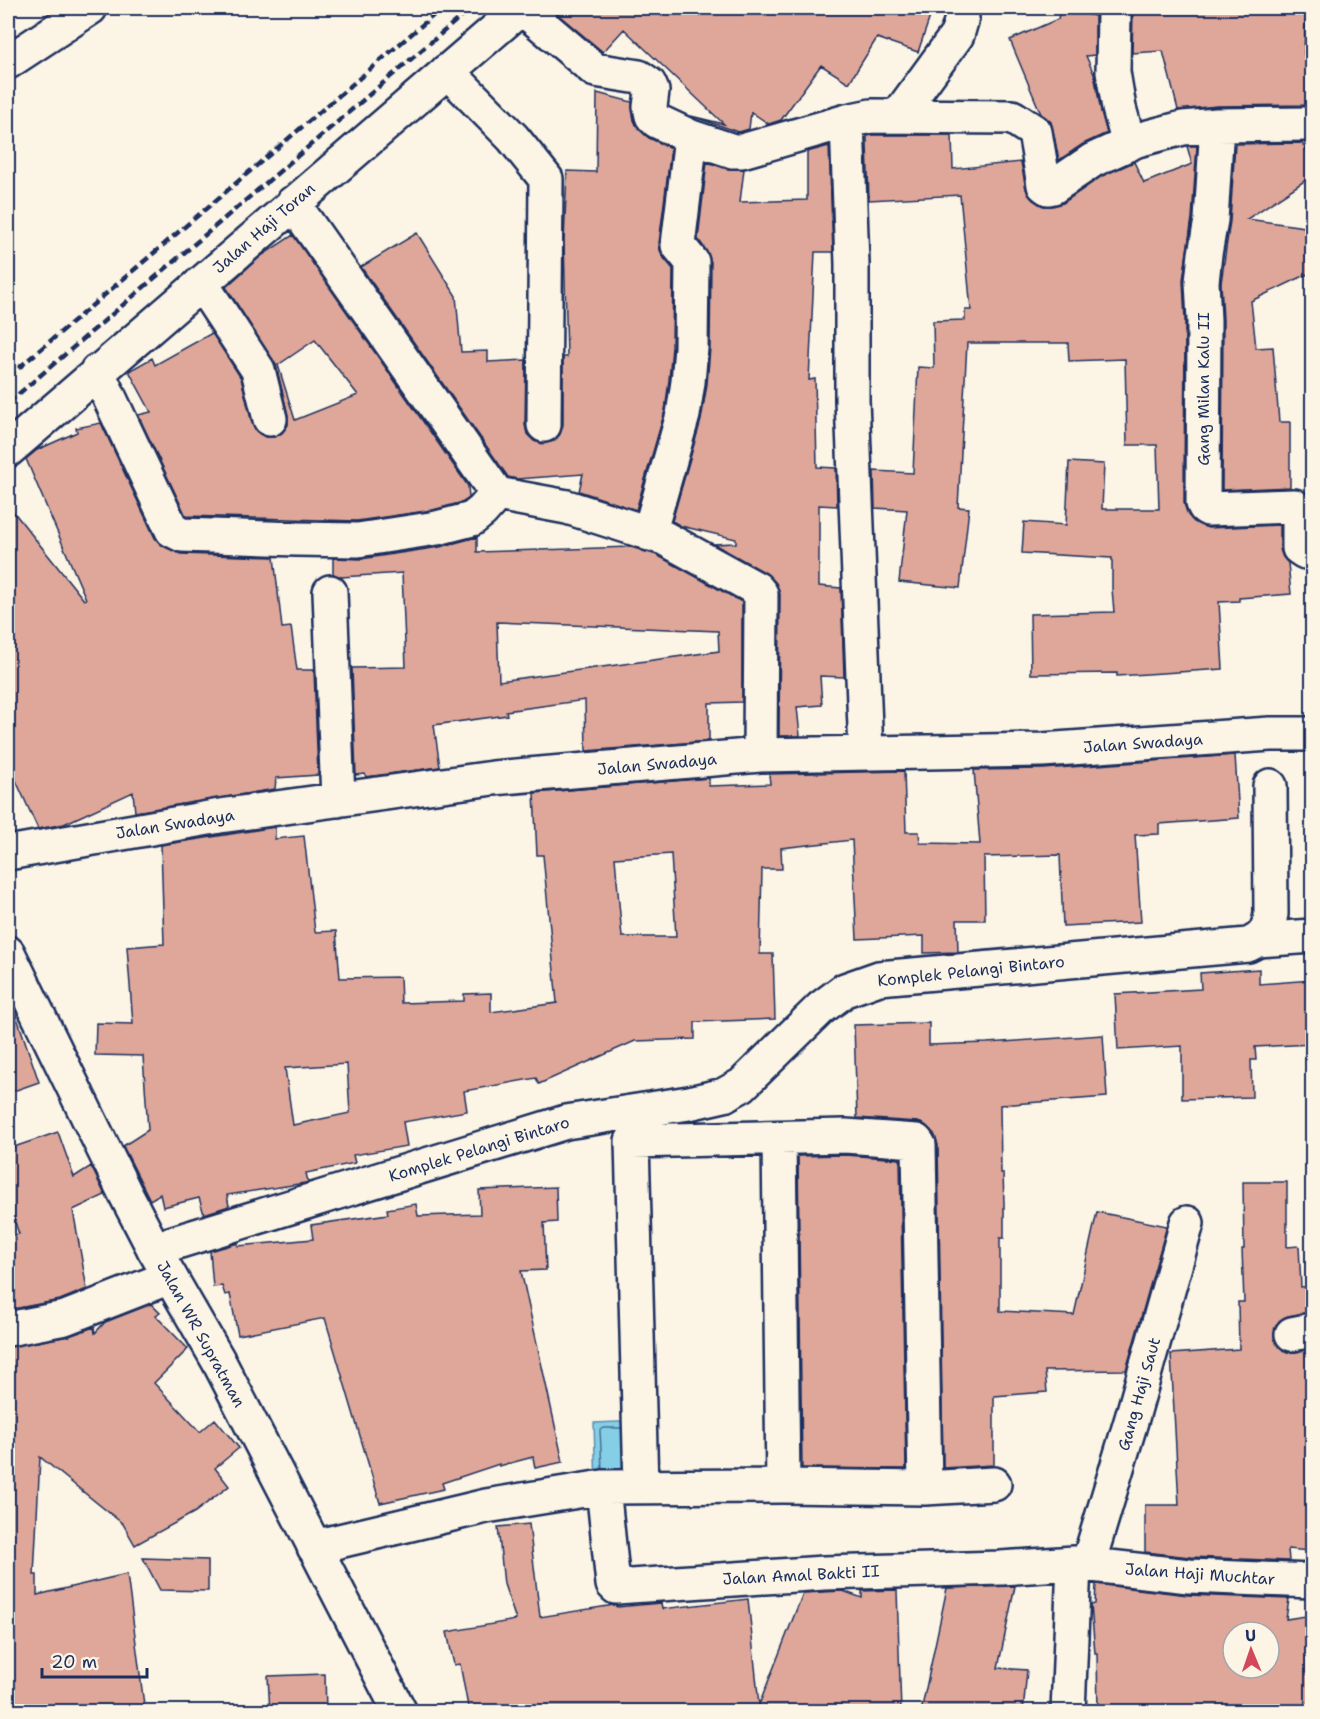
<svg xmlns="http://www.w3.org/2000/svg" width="1320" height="1719" font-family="'Shantell Sans',sans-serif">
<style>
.water{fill:#85cfe6;stroke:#5b8fb0;stroke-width:1.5}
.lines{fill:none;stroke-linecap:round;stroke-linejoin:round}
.shore{stroke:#456f94;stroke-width:1.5}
.building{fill:#dfa799;stroke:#1b2f5e;stroke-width:1.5;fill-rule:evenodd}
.minor-casing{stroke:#1b2f5e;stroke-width:38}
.tertiary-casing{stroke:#1b2f5e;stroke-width:38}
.motorway-casing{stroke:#1b2f5e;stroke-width:38}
.minor{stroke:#fcf5e5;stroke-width:33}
.tertiary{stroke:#fcf5e5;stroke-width:33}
.motorway{stroke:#fcf5e5;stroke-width:33}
.rail{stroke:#1b2f5e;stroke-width:4.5;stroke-dasharray:9 4.5;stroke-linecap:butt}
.labels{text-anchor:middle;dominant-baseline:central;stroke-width:4.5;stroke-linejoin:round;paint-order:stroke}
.street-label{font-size:16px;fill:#1b2f5e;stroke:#fcf5e5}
</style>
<rect width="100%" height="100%" fill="#fcf5e5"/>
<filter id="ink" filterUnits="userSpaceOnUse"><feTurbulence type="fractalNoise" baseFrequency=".0167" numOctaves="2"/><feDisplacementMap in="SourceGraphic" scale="12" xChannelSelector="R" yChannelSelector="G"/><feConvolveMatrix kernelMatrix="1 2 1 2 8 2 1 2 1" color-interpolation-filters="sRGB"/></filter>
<g filter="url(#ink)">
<path class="water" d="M641,1421V1487H596L594,1423Z"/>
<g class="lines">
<path class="shore" d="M602,1469L600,1430L603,1428H621"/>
</g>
<path class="building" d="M550,8H933L918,52L877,38L849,83L821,65L781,120L769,124L751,112L749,129L739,132L691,116L724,124L624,29L603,52Z
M1131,8H1306L1304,54H1312V105L1217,106L1178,110L1163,51L1132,53L1133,13Z
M1060,9L1095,16V55L1086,56L1094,74L1101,111L1107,133L1083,144L1059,160L1051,122L1041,114L1010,40L1058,19Z
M597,93L632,102L634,120L639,129L649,138L671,148L659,243L660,250L663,257L673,269L672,347L669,380L665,411L636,510L579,491L583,474L517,479L508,477L361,267L417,233L456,296L461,352L488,351V362L526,360L525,425L527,434L534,441L543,444L554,441L560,434L563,425V357H567L564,241L567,171L596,172Z
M873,135H952L953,169L1021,162L1026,189L1033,200L1044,206H1052L1063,203L1102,176L1134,162L1144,183L1192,164L1187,146H1197L1192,218L1183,280L1185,320L1184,503L1188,515L1194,522L1208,528L1280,525V549L1283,557L1288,563L1291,594L1239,598V601L1219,602L1223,669L1117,676V673L1031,674L1030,614L1114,612L1112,589V558L1022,553L1024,522L1066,525L1069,462L1104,464L1102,509H1159L1157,445H1127L1125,359L1069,361L1068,343H967L958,507L969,508L960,588L899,582L907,510L875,508L874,471L913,473L918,367L934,368L933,321L965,320V310H971L960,195L869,200L867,144V136Z
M1302,143L1312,160V176L1247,219L1312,228V272L1251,301L1256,348L1273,347L1279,422H1290V487L1222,490L1223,320L1221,283L1230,221L1235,144Z
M829,146L833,252H815L809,380L815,379L817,467L836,468L837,506L819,505V586L841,588L844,677L820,676L822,705L797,707L800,736H779L780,594L776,583L766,573L714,544L736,543V539L681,526L672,521L701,420L707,384L710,348L711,262L706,250L698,239L707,162L727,169H744L740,202L807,200V152Z
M293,235L468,486L469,498L463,502L433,510L357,521L186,516L138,415L151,412L129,371L152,358L155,365L212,333L241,378L252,423L256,431L265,437H274L282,433L288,425V415L276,365L226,287L261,256ZM315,340L358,395L295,420L278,365Z
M101,423L155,538L163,546L181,554L274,557L282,628L291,627L297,670H314L318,775L276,778L275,789L135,812L133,792L64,824L38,829L8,763V505L84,600L86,599L26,459L37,450L77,432L76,428Z
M477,537V552L631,547L657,555L742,602V702L709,703V741L586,751L585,700L506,711L507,715L434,725L440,767L366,777L365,774L356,775L352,668L406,667L402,573L341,577L333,574V558L361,559L440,547ZM497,622L718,631L719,651L499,681Z
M1235,755L1239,818L1159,824V834L1135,835L1141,922L1063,926L1060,855L984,857L985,920H957L958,952L924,953V936L857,939L852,840L781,848L782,869H762L760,954H773L775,1019L695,1022V1039L635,1041L539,1084L536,1078L464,1091L467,1111L403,1122L407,1146L353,1155L355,1163L306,1173L308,1182L305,1183L227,1195L229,1206L204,1214L199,1198L163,1207L160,1194L150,1200L123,1146L148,1130L143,1056L95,1055L96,1023L133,1024L127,947L164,944L161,845L275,827V839L304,836L315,932L336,931L340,978L400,977L401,1003L464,1001V994L491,993V1012L557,1003L543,855H537L534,793L709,778V786L770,784L769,774L904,771L906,832H919L920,843L980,844L974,770L1043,769ZM671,854L676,937H622L615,858ZM347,1064L350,1113L293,1125L285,1068Z
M1259,969V984L1312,980V1044L1255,1047L1256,1060H1251L1252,1097L1182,1099V1046L1118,1050L1115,994L1201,989L1200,973Z
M12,1003L39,1082L8,1093V1004Z
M929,1023V1045L987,1043L1103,1035L1107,1097L1000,1105L1001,1173H1003L1004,1203V1238H1000V1311L1074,1315L1097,1212L1167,1226L1126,1370L1045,1371L1047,1392L994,1396V1465L943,1468L938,1145L934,1134L925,1125L918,1122L857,1118L854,1025Z
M58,1132L74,1177L91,1166L105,1195L73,1210L87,1289L60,1300L8,1310V1236L19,1234L8,1202V1149Z
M845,1155L900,1159L906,1469L802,1468L798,1156Z
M1243,1182H1287V1247L1299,1246L1301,1287L1312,1286V1312L1288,1316L1280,1320L1275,1327L1274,1337L1278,1346L1287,1352H1296L1312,1349V1525L1310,1551L1288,1549L1289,1561L1190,1557L1145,1552V1505H1179L1171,1354L1239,1349L1238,1302H1244L1242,1249H1244Z
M556,1187L557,1222L544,1223L546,1270L521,1271L563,1462L535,1468L533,1457L499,1466V1464L442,1483L444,1489L380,1503L325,1318L238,1335L230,1294L225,1295L222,1286L213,1287L210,1251L238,1243V1246L313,1239L311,1225L388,1214L387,1209L416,1204L418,1216L480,1214L479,1190Z
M151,1304L160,1313L156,1316L188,1349L154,1383L200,1432L215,1419L239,1448L215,1468L229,1486L195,1512L135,1545L123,1524L40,1457L34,1575H37V1595L127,1574L144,1705L96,1712H90L89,1708H8V1515L10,1464H8V1347L69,1336L94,1327L95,1333L105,1322Z
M529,1524L540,1617L614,1605L617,1607L661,1603L662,1609L748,1599L759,1705L803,1593L843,1591L862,1598V1591L897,1590L901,1712H469L460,1664L454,1665L447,1632L516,1620L504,1584L498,1527Z
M143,1558L208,1560V1591L160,1590Z
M1096,1584L1188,1595L1289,1599L1286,1619L1312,1615V1712H1098L1097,1653H1095L1091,1605L1095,1604ZM1233,1632H1269V1668H1233Z
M1015,1586L998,1668L1027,1670L1023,1712H921L947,1588Z
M325,1674L326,1712H270L268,1676Z"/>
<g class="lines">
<g class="minor-casing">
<path id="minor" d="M522,8L595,70L639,77L649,84L652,91L650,107L652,116L657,121L691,137L733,151H742L847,121L871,116L1012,117L1035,132L1044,185L1048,188L1053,187L1093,160L1137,140L1183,128L1217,125L1312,124
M1114,13L1113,72L1119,108L1129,144
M447,71L513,138L546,179L544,425
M898,116L957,35L962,18L961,8
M847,121L852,264V400L866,753
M1217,125L1211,220L1205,254L1202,282L1204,320L1203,503L1205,507L1208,509L1294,506L1299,512V548L1305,552H1312
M293,203L497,494L567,507L664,538L757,589L761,594L760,755
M201,283L258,370L270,419
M97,371L172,530L182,535L296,539L358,540L437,528L472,519L482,511L497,494
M8,450L521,8
M649,534L683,415L688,382L691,348L692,262L678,245L691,137
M330,592L338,800
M8,853L220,816L493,778L760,755L1042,750L1270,734H1312
M1258,940L1312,936
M779,1138L783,1486
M154,1249L566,1122L689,1103L724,1095L742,1085L821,1008L845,990L879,978L1248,945C1264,938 1268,931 1271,914L1270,786
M8,1329L65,1318L170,1277
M1292,1334L1312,1330
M603,1487L613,1584L616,1587L824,1573L1001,1568L1074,1563L1189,1576L1312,1581
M641,1487L632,1141L845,1136L916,1141L919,1145L925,1488
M314,1547L486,1506L603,1487L783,1486L925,1488L994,1484
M1088,1564L1132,1418L1187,1223
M1068,1712L1074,1563"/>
</g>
<g class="tertiary-casing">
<path id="tertiary" d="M8,953L125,1193L154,1249L218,1360L400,1712"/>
</g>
<g class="motorway-casing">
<path id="motorway" d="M8,62L90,8"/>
</g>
<use href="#minor" class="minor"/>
<use href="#tertiary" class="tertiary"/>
<use href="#motorway" class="motorway"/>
<path class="rail" d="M8,377L442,8
M8,403L471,8"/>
</g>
</g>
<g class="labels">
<g class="street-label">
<text transform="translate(264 228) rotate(-41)">Jalan Haji Toran</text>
<text transform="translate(1203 389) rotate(-90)">Gang Milan Kalu II</text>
<text transform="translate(1143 743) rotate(-4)">Jalan Swadaya</text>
<text transform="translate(657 764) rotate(-5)">Jalan Swadaya</text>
<text transform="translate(175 824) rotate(-9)">Jalan Swadaya</text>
<text transform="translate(971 971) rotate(-6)">Komplek Pelangi Bintaro</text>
<text transform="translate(479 1149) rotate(-17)">Komplek Pelangi Bintaro</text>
<text transform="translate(201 1334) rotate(61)">Jalan WR Supratman</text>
<text transform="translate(1139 1394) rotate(-74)">Gang Haji Saut</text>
<text transform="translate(1200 1574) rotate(4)">Jalan Haji Muchtar</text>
<text transform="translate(801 1575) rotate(-3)">Jalan Amal Bakti II</text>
</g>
</g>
<rect width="1320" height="1719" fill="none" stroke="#fcf5e5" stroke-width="30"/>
<rect x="15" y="15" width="1290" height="1689" fill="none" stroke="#1b2f5e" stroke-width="2" filter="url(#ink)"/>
<g transform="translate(1251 1650) rotate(358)"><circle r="28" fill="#fcf5e5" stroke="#a2a6af" stroke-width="1.5"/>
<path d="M0-4.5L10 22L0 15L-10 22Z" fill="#d1495b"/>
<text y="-9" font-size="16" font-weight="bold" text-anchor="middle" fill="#1b2f5e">U</text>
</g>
<path d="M42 1668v9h105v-9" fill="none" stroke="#1b2f5e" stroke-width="3"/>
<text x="51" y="1668" font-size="18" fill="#1b2f5e" stroke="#fcf5e5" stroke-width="4.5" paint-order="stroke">20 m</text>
</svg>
